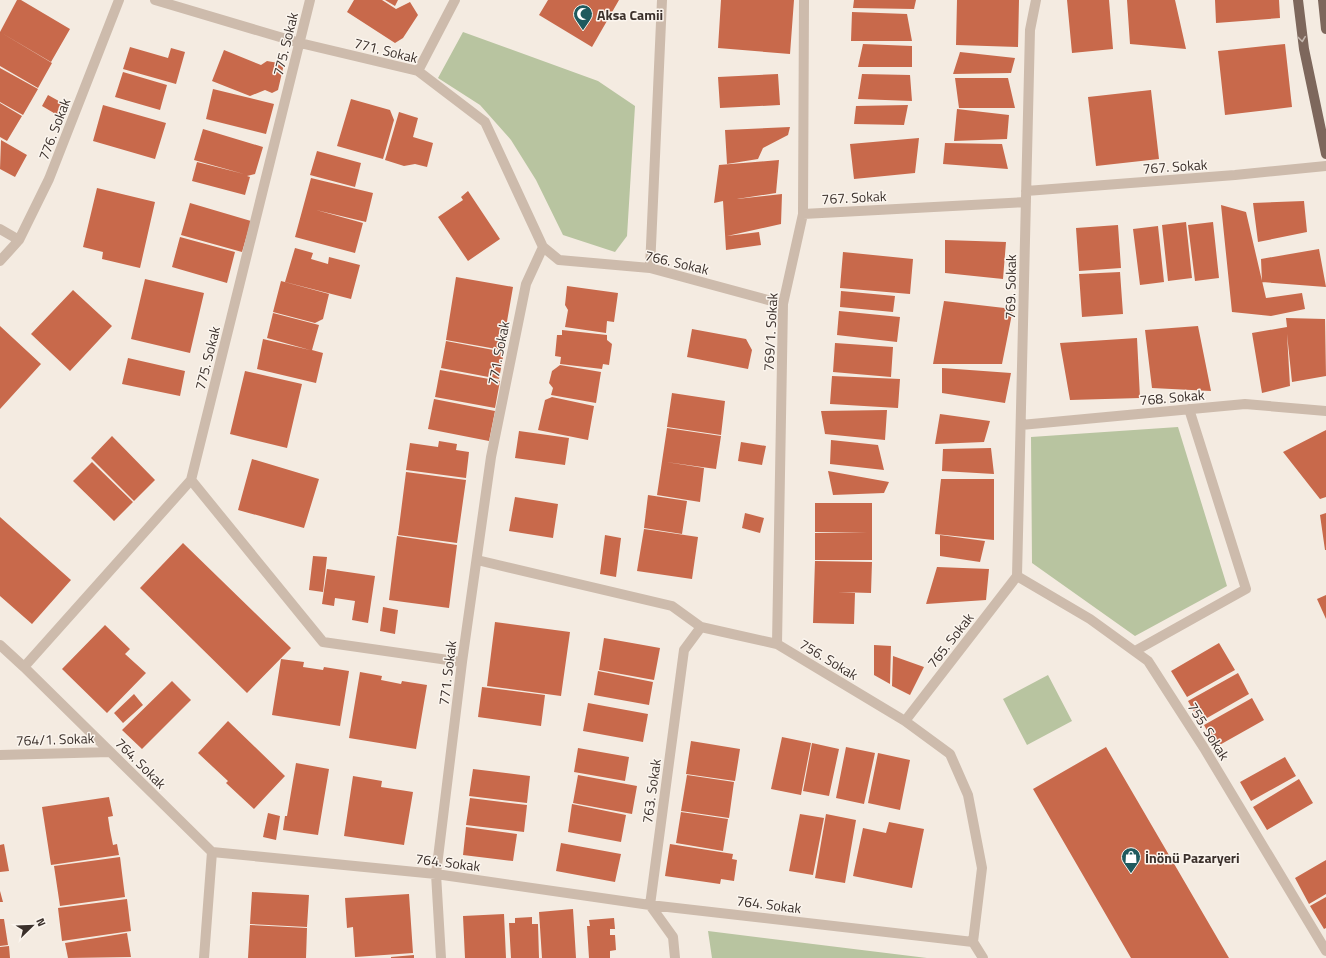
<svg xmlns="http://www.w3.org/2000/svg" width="1326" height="958" font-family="'Titillium Web',sans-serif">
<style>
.green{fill:#b8c4a0}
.building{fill:#c8694b}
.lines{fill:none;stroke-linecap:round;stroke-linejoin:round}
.minor{stroke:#cdbbac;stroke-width:10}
.major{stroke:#7d675c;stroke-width:10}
.oneway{stroke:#c2b5ac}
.labels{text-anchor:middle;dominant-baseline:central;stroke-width:3;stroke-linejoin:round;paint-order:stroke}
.poi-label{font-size:14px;font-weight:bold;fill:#3b302b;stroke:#fbf5ee;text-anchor:start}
.street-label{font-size:14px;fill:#3b302b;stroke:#fbf5ee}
</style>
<rect width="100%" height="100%" fill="#f4ebe1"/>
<path class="green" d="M463,32L598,81L635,106L627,236L615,252L563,235L536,180L511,140L480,105L438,78Z
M1178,427L1227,586L1135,636L1032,563L1031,437Z
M1048,675L1072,721L1027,745L1003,699Z
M708,931L927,958H712Z"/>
<path class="building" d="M17,0H21L70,29L51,62L0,32Z
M354,0H382L396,9L410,2L418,15L403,38L395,43L347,12Z
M385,0H398L395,6Z
M548,0H619L592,47L539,15Z
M721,0H794L790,54L718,48Z
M854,0H916L914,9L853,8Z
M957,0H1019L1018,47L956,45Z
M1067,0H1109L1113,49L1072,53Z
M1127,0H1175L1186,49L1130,44Z
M1215,0H1279L1280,18L1216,23Z
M852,12L907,14L912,41H851Z
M0,32L52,63L38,88L0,66Z
M863,44L912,46V67H858Z
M1285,44L1292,107L1225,115L1218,51Z
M130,47L168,58L171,48L185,52L176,84L123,69Z
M224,50L261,65L267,61L284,64L278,90L272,93L265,90L250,96L212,81Z
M960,52L1015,58L1011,73L953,74Z
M0,68L38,89L23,115L0,102Z
M123,72L167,85L160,110L115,97Z
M778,74L780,105L720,108L718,77Z
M862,74L910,75L912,101L858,99Z
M955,78H1008L1015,108H959Z
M213,89L274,104L266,134L206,119Z
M1151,90L1159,159L1096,166L1088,97Z
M48,95L66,105L59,116L42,106Z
M351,99L390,110L394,120L383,159L337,146Z
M0,103L22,116L7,141L0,137Z
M103,105L166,123L155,159L93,141Z
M908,105L904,125L854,124L856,106Z
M957,109L1009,115L1007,139L954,141Z
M399,112L418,118L413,137L433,143L427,167L415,164L404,166L385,160Z
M790,127L788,135L763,148L758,159L727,164L725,130Z
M203,129L263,147L255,174L247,176L250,177L245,195L192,181L197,162L244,174L194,160Z
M919,138L915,173L854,179L850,144Z
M1,140L27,155L15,177L0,169Z
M945,143L1002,144L1008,169L943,164Z
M317,151L361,163L355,187L310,175Z
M779,160L776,193L737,199L782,194L781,224L727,236L759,232L761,245L726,250L723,201L714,203L719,165Z
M311,178L373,193L366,222L316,210L363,223L355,253L295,237Z
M97,188L155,202L140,268L102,259L103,252L83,247Z
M468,191L500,239L468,261L438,217L463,200L461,197Z
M1304,201L1307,232L1258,242L1253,203Z
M190,203L251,221L242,252L181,235Z
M1221,205L1246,212L1266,298L1302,293L1305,309L1271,316L1232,312Z
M1186,222L1192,278L1168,281L1162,225Z
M1213,222L1219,278L1195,281L1188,225Z
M1118,225L1121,268L1079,271L1076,228Z
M1158,226L1164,282L1140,285L1133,229Z
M180,237L235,252L227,283L172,267Z
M945,240L1006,242L1003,279L945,273Z
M295,248L313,253L311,259L328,264L329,257L360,265L351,299L285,282Z
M1319,249L1326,287L1262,282L1261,259Z
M843,252L913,259L910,294L840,288Z
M1120,272L1123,314L1082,317L1079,274Z
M456,277L513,287L502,350L446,340Z
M145,279L204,293L190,353L131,339Z
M281,281L329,294L323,319L315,323L273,312Z
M567,286L618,293L614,322L607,321L606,333L565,327L568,310L565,305Z
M73,290L112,326L70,371L31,334Z
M841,291L895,296L893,312L840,307Z
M944,301L1013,309L1002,364H933Z
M839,311L900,317L897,342L837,335Z
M273,313L319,325L312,350L323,353L316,383L257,369L263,339L310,350L267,338Z
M1286,318L1325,319L1326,376L1292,382L1287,334L1290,386L1262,393L1252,333L1287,327Z
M0,326L41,364L0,409Z
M1198,326L1211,391L1152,388L1145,330Z
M692,329L746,339L752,350L748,369L687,357Z
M562,330L607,335V340L612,344L609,365L603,364L602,369L560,364L561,357L555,356L557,335H562Z
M1137,338L1140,398L1070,400L1060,343Z
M446,341L504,352L499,379L441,368Z
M835,343L893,347L891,377L833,372Z
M128,358L185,371L180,396L122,384Z
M560,365L601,372L596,403L551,395L553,388L549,383L552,371Z
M942,368L1011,373L1005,403L942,393Z
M440,370L500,381L495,408L435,397Z
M245,371L302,384L287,448L230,434Z
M832,376L900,379L898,408L830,404Z
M672,393L725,401L721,435L667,427Z
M552,397L594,406L588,440L538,430L545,400Z
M434,399L495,411L489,441L428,429Z
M887,410L885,440L825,434L821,411Z
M940,414L990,421L984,442L935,444Z
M667,428L721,436L716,469L666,462L704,468L700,502L657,495Z
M1326,430V497L1320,499L1283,452Z
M519,431L569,438L565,465L515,458Z
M112,436L155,480L134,501L91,458Z
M831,440L878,445L884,470L830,464Z
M439,441L457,444L456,450L469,452L466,478L406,470L410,443L438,447Z
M741,442L766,446L762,465L738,461Z
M991,448L994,474L942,471L943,449Z
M252,459L319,479L304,528L238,510Z
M92,462L133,502L114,521L73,481Z
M828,471L889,482L884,493L833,495Z
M406,472L466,480L457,543L398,535Z
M941,479H994V540L935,534Z
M648,495L687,501L682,534L644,528Z
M515,497L558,504L553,538L509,531Z
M815,503H872V560H815V533L867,532H815Z
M745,513L764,518L760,533L742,528Z
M1326,513V550H1325L1320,515Z
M0,517L71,580L32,624L0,596Z
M644,529L698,537L692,579L637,571Z
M605,535L621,538L616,577L600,574Z
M940,535L985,541L980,562L940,556Z
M397,536L457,545L449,608L389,600Z
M183,543L291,648L247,693L140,588Z
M313,556L327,557L323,592L309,590Z
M815,561L872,562L871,593L838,592L855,593L854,624L813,623Z
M937,567L989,569L986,600L926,604Z
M327,569L375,576L368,623L352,620L355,601L335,598L334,606L322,604Z
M1326,595V619L1317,599Z
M383,607L398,610L395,634L380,631Z
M495,622L570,632L561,696L487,686Z
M105,625L130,649L125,654L146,673L107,713L62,669Z
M604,638L660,648L654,680L599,670Z
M1219,643L1235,670L1187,697L1171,671Z
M874,645L891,646L890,684L874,675Z
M893,656L924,667L910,695L892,686Z
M281,659L304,662L303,667L323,670L324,667L349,671L340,726L272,715Z
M598,671L653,682L649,705L594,695Z
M360,672L382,676L381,680L401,684L402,681L427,685L416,749L349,738Z
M1238,673L1249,694L1200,722L1188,701Z
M172,681L191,700L142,749L122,730Z
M482,687L545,695L541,726L478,717Z
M134,694L143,705L123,723L114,713Z
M1252,698L1264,720L1216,747L1204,725Z
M588,703L648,714L643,742L583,731Z
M228,721L285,776L254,809L226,783L228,781L198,753Z
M782,737L811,743L801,795L771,789Z
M691,741L740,749L735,781L686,774Z
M812,743L839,749L829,796L803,791Z
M846,747L875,753L864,804L836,798Z
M1106,747L1229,958H1131L1033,789Z
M578,748L629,757L625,781L574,772Z
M878,753L910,760L900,810L868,803Z
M1285,757L1296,776L1251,801L1240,782Z
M296,763L329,769L318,835L283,830L285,816H287Z
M473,769L530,776L527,803L469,796Z
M578,775L637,786L632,814L573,803Z
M687,775L734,782L729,818L681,811Z
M353,776L382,781L381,787L413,792L404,845L344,836Z
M1299,779L1313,803L1267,830L1253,807Z
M109,797L113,816L108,817L110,830L113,845L117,844L119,855L51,865L42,807Z
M470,798L527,805L524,832L466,825Z
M572,804L626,815L621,842L568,832Z
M681,812L728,819L723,851L676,843Z
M268,813L280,816L276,840L263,837Z
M800,814L824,818L813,875L789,871Z
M826,814L856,820L845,883L815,878Z
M889,822L924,829L912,888L853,876L863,828L886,833Z
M466,827L517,834L513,861L463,855Z
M561,843L621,854L615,882L556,871Z
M4,844L9,871L0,872V845Z
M670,844L733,854L732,859L737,860L734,881L721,879L720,884L665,876Z
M120,857L125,897L60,906L54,866Z
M1326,860V894L1309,904L1295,878Z
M0,891L3,902H0Z
M252,892L309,895L307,927L250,924Z
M409,894L413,953L355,957L353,927L347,928L345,898Z
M1326,897V928L1324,929L1310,906Z
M127,899L131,931L62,941L58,908Z
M573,909L576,958H542L539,912Z
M504,914L506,958H465L463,916Z
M532,917V924H538L539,958H511L509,923H515V918Z
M614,918L615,929H610V935H615L616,950L610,951V958H589L587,926H590L589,920Z
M0,919H4L8,945L0,946Z
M250,925L307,928L306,958H248Z
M127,933L131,957L68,958L65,943Z
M9,946L10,958H0V947Z
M414,955V958H391V957Z"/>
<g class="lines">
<path class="minor" d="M155,0L300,43L418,71L485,122L543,247L526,284L491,457L462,662L436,874L441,958
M418,71L455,0
M1026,191L1235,175L1326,166
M803,214L1026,202
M0,229L19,240
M543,247L559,260L650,268L783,304
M0,261L19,240L49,179L119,0
M650,268L662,0
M1021,425L1245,404L1326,411
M191,480L323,642L462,662
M477,560L672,606L701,627L777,644L905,721L950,754L968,795L982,868L973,942L983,958
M1017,576L1030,30L1036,0
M1017,576L1090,619L1148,661L1204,748L1326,951
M777,644L783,304L803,214L804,0
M0,645L24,667L212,852L436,874L650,905L973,942
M1135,651L1246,589L1189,409
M24,667L191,480L310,0
M905,721L1017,576
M0,755L110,752
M204,958L212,852
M675,958L673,937L650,905L684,650L701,627"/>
<path class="major" d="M1298,0L1304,49L1326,154
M1323,0L1326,29"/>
</g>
<defs><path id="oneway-chevron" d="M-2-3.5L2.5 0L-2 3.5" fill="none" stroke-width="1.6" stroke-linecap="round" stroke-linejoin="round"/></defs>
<use class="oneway" href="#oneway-chevron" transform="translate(1302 39) rotate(83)"/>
<defs>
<g id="mosque-pin" transform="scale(1)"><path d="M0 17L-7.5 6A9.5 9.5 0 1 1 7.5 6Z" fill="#1f5a5e" stroke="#fbf5ee"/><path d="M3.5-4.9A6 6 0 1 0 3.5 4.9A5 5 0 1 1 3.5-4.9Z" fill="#fff"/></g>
<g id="shop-pin" transform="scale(1)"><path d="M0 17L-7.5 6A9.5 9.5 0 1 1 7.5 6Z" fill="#1f5a5e" stroke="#fbf5ee"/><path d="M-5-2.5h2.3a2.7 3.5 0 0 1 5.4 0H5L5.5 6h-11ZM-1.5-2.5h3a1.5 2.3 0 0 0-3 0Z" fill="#fff"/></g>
</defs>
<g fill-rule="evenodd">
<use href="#mosque-pin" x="583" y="14"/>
<use href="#shop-pin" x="1131" y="857"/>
</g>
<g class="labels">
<g class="poi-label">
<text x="597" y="14">Aksa Camii</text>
<text x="1145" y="857">İnönü Pazaryeri</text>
</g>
<g class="street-label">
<text transform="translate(285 44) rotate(-76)">775. Sokak</text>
<text transform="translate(386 50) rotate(14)">771. Sokak</text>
<text transform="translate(54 129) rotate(-69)">776. Sokak</text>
<text transform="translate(1175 166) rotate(-4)">767. Sokak</text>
<text transform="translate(854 197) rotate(-3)">767. Sokak</text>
<text transform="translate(677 262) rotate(13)">766. Sokak</text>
<text transform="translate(1010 287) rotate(-89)">769. Sokak</text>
<text transform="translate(770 332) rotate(-87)">769/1. Sokak</text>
<text transform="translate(498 353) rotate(-79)">771. Sokak</text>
<text transform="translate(207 358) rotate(-76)">775. Sokak</text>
<text transform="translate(1172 397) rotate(-5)">768. Sokak</text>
<text transform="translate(950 640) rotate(-52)">765. Sokak</text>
<text transform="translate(829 659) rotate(31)">756. Sokak</text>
<text transform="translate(447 673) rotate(-83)">771. Sokak</text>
<text transform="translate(1209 731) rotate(58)">755. Sokak</text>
<text transform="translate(55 739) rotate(-2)">764/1. Sokak</text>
<text transform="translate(141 763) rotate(45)">764. Sokak</text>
<text transform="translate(651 791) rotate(-82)">763. Sokak</text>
<text transform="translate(448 862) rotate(7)">764. Sokak</text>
<text transform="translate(769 904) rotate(7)">764. Sokak</text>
</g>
</g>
<g transform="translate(32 926) rotate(67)" stroke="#fbf5ee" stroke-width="3" paint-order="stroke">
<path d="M0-3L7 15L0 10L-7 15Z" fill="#3b302b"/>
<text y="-6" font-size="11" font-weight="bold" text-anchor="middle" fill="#3b302b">N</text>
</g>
</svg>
